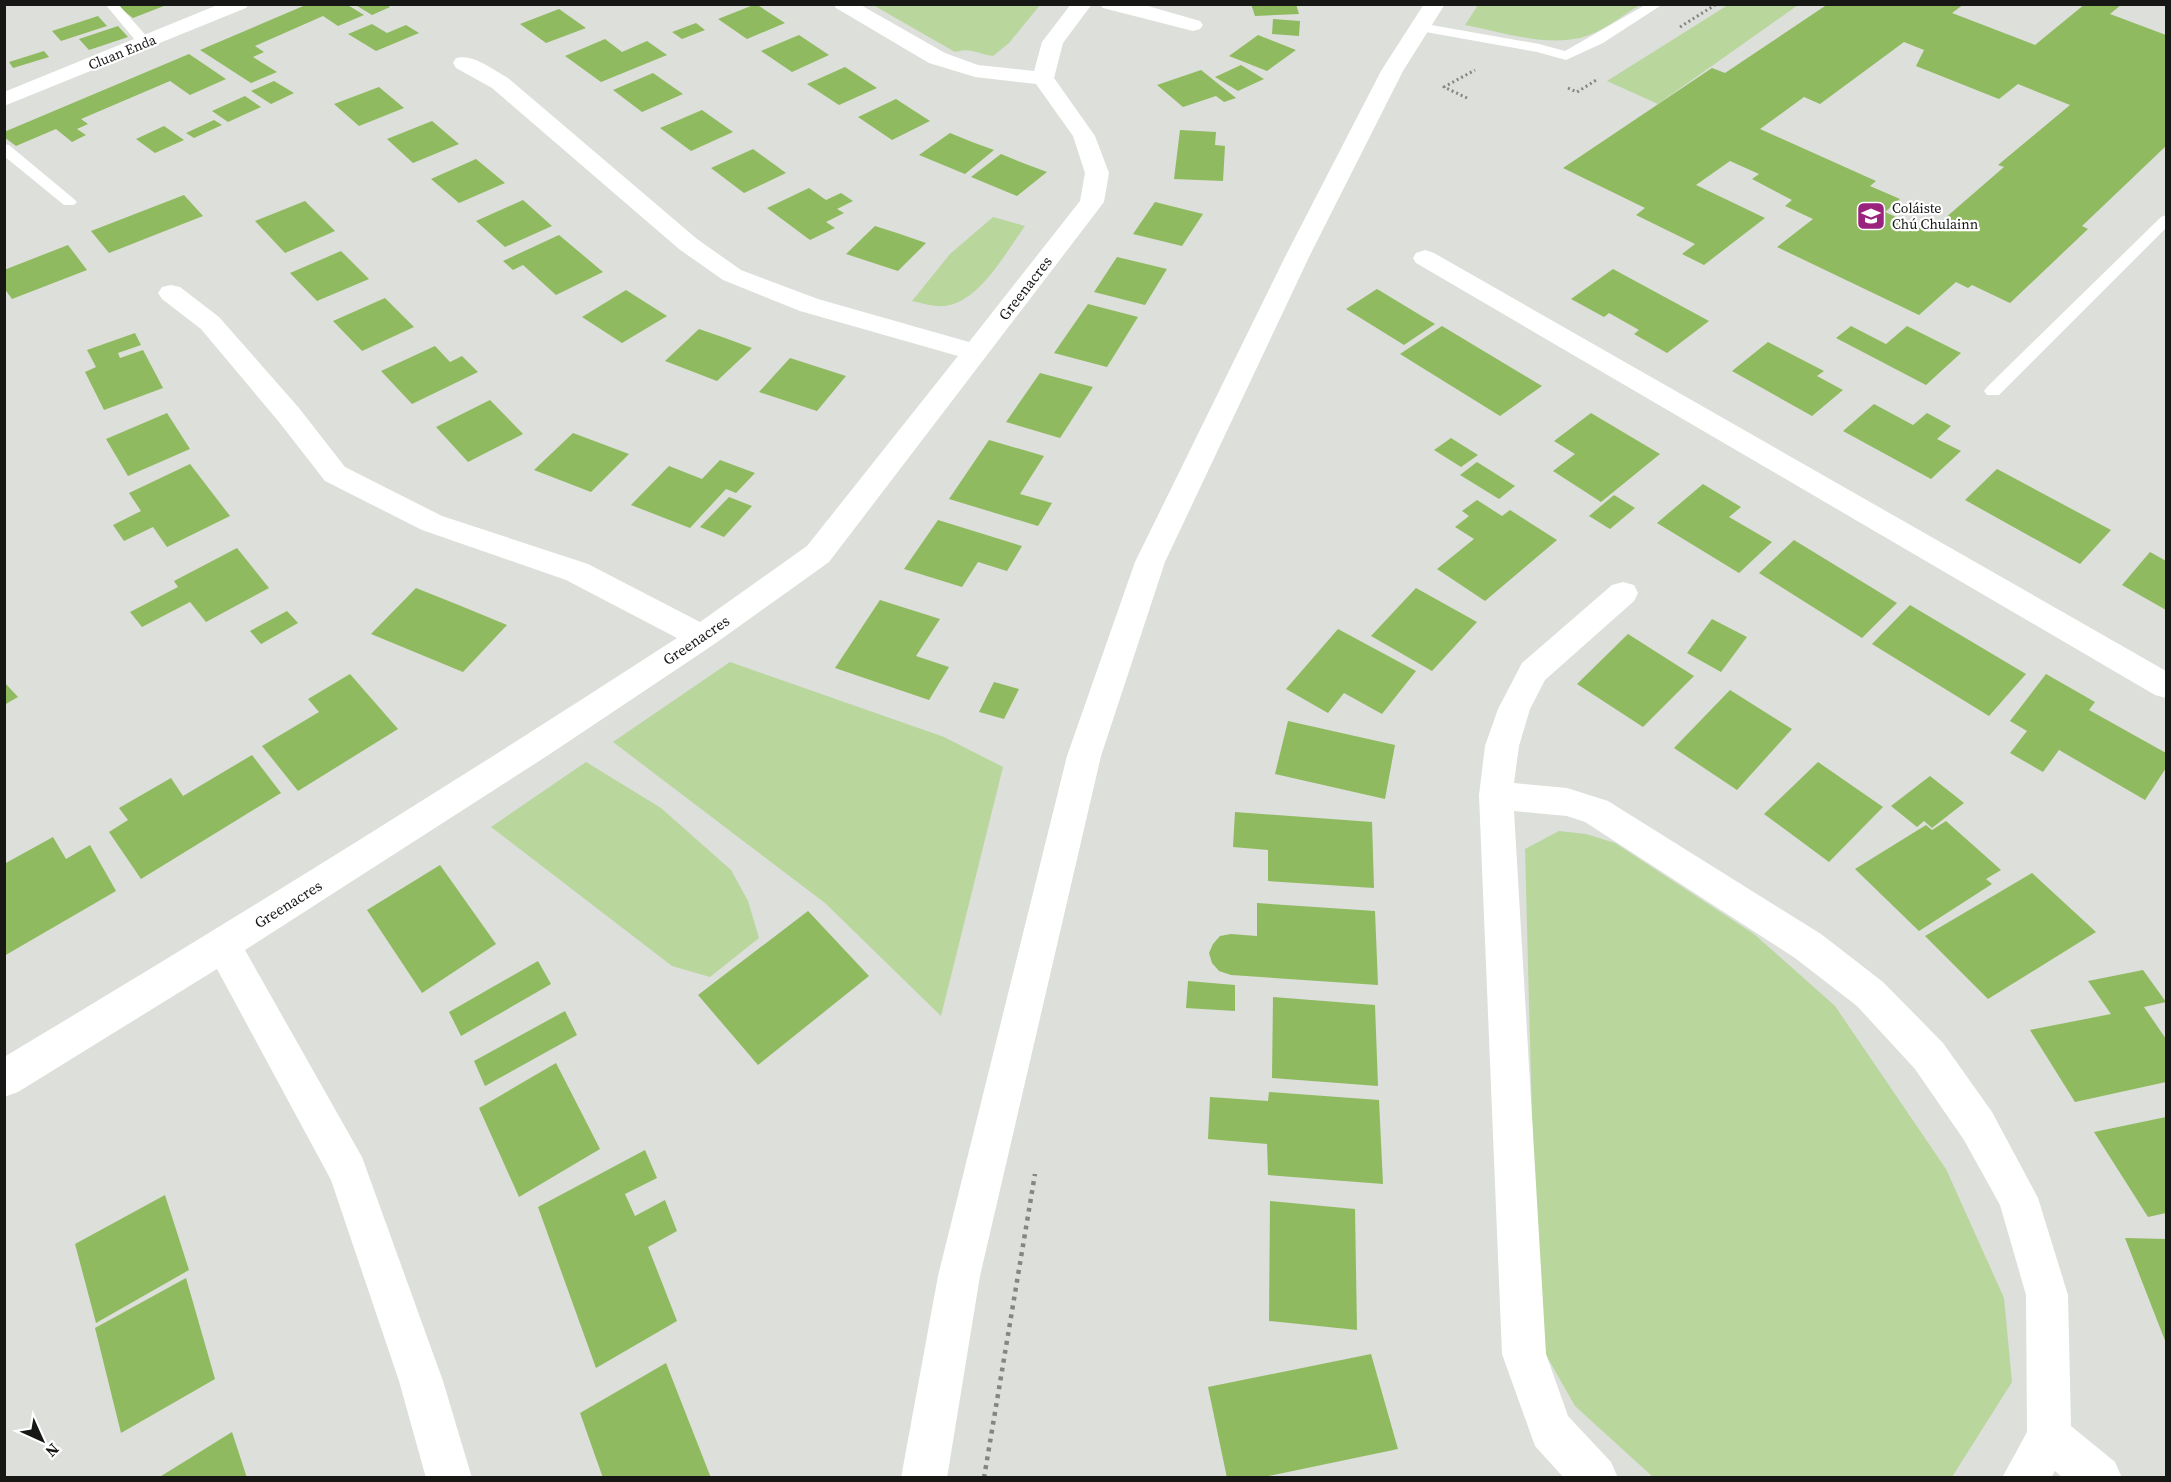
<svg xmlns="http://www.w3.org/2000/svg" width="2171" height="1482" font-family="'Source Serif 4',serif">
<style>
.green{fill:#b9d69d}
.building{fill:#90ba5f;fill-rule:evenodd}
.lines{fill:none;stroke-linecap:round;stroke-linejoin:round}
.path-far1{stroke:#848682;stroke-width:3;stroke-dasharray:2 3;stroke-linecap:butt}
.path{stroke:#848682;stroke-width:4.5;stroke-dasharray:4 5;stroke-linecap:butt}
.service{fill:#fff;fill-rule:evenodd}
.minor{fill:#fff;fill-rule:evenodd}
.tertiary{fill:#fff;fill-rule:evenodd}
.labels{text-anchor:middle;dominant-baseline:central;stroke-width:4.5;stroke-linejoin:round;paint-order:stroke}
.far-street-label{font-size:14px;fill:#171816;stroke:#fff}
.far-poi-label{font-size:14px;fill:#171816;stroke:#fff;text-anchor:start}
.street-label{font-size:15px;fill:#171816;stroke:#fff}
</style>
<rect width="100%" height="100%" fill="#dcdfda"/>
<path class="green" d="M873,5H1040L1009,43L993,56C977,54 971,47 955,52Z
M1478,5V4L1640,5C1621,16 1601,33 1580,38C1543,46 1501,32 1465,25Z
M1728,5H1798L1658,104L1607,81Z
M993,217L1025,226C1006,252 979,303 944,306C933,307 922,303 912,301L950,254Z
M730,662L944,737L1003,767L941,1016L825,903L613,742Z
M586,762L661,808L731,870L748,901L759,938L710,977L672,966L491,827Z
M1559,831L1586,834L1615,843L1754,934L1835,1006L1946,1169L2004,1298L2012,1382L1952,1477H1653L1575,1406L1546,1355L1536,1272L1525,849Z"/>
<path class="building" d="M115,4H169L133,18Z
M308,4H346L364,15L338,26L323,16L255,46L264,52L253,57L277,72L251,83L200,50Z
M354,4H387L390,7L372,15Z
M756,4L785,23L747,39L718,19Z
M1251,4H1296L1299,14L1255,16Z
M1828,4H1964L1952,13L2035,45L2085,4H2122L2110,14L2166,35V146L2082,226L2088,229L2010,303L1972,285L1968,288L1956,282L1919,315L1777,247L1813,219L1785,206L1792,200L1752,179L1759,174L1730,161L1696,185L1765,218L1704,265L1682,254L1695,244L1636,215L1645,208L1563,168L1712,68L1725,73ZM1904,42L1924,50L1916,66L1999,99L2018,84L2070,105L1998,165L2004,167L1929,232L1885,212L1900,199L1870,186L1876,181L1760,129L1804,97L1820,104Z
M559,9L586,28L546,43L520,24Z
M98,16L107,26L61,41L52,31Z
M1273,19L1300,21L1299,36L1272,34Z
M696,23L705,30L682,39L672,32Z
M372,24L387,33L406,25L419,33L376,51L348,34Z
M118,26L128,37L89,50L79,39Z
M799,35L829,55L792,72L761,51Z
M1258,35L1296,50L1267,71L1229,56Z
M605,39L622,52L647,41L667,55L601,82L565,56Z
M44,51L49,57L13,68L9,62Z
M189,54L226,79L190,95L170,81L81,119L88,124L77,129L86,135L72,142L56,129L16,146L4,137V132Z
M1241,65L1264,79L1238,91L1215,77Z
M845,67L877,88L839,105L807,84Z
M1201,70L1236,98L1224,102L1216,96L1183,107L1157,85Z
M653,73L683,94L642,112L613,90Z
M274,81L294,93L271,104L251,91Z
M379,87L404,108L359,126L334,104Z
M245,96L261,107L228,122L212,111Z
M896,99L930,121L892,140L858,117Z
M702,110L733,132L691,151L660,128Z
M214,120L222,125L194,138L186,133Z
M432,121L459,144L413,163L387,139Z
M164,126L184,140L155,153L136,139Z
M1180,130L1216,132L1215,145L1225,146L1223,181L1174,179Z
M950,133L972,142L994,150L965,174L919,155Z
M753,149L786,173L744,193L711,168Z
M1001,154L1023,163L1047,172L1017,196L971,177Z
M476,159L505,183L459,203L431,179Z
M809,188L826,200L841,193L853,201L837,209L844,213L826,222L835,228L810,240L767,208Z
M184,195L203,216L109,253L91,231Z
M523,200L552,226L505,247L476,221Z
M305,201L335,231L285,253L255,221Z
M1155,202L1203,214L1182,246L1133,234Z
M875,226L900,234L926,243L898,271L846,254Z
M559,235L603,272L556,295L523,265L513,270L503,261Z
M68,245L87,270L12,299L4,288V270Z
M341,251L369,279L317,301L290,273Z
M1117,257L1167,269L1145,305L1094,292Z
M1613,269L1709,321L1667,353L1634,334L1639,330L1609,313L1604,317L1571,299Z
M1377,289L1435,324L1404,345L1346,309Z
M626,290L667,316L622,343L582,317Z
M385,298L414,327L362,351L333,321Z
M1088,304L1138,317L1107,367L1054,353Z
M1442,326L1542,386L1500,416L1400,354Z
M1851,326L1886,344L1907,326L1961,353L1926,385L1836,338Z
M699,329L725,338L752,348L717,381L665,361Z
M135,333L141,345L118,353L120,358L143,350L163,388L104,410L85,372L96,367L87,350Z
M1768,342L1824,371L1817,376L1843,390L1812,416L1732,371Z
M435,346L450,362L462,356L478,372L412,404L381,371Z
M790,358L846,376L817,411L759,392Z
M1040,373L1093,387L1060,438L1006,422Z
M490,400L523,434L468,462L436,427Z
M1874,404L1913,425L1927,413L1951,426L1937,439L1961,451L1931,479L1843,431Z
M167,413L190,449L128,476L106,439Z
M1591,413L1660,454L1601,502L1553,471L1575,454L1554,441Z
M573,433L629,454L591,492L534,470Z
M1451,438L1478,455L1461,467L1434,450Z
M989,440L1044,456L1020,494L1052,503L1038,526L949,499Z
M720,460L755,473L736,493L726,489L690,528L631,505L669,466L702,479Z
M1477,462L1515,486L1499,499L1460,475Z
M190,464L230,516L167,547L153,527L124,541L113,525L141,511L129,493Z
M1997,469L2111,530L2080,564L1965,500Z
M1703,484L1741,507L1729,517L1772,542L1739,573L1657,523Z
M1614,495L1635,508L1610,529L1589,516Z
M729,497L752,506L724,537L700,527Z
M1477,500L1502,516L1510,510L1557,540L1485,601L1437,569L1474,539L1455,527L1469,516L1462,511Z
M938,520L1022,546L1007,571L978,562L962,587L904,569Z
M1794,540L1897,603L1862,638L1759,573Z
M237,548L269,588L206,622L190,602L142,627L130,612L178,587L174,581Z
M2150,552L2166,561V610L2122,585Z
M416,588L461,606L507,625L463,672L371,634Z
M1416,588L1477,622L1432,671L1371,636Z
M880,600L940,619L916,656L949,667L929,700L835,668Z
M1910,605L2026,674L1989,716L1872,644Z
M287,611L298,623L261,644L250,631Z
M1712,619L1747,637L1721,672L1687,653Z
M1338,629L1416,671L1382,714L1344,693L1328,713L1286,689Z
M1628,634L1694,676L1643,727L1577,684Z
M350,674L398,729L298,791L262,746L319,712L308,699Z
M2046,674L2095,702L2089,710L2166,753V768L2145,800L2059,750L2043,772L2010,753L2027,731L2010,721Z
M4,682L18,697L4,705Z
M994,682L1019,689L1004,719L979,712Z
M1730,690L1792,729L1737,790L1674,748Z
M1288,721L1395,745L1385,799L1275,774Z
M252,755L281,793L141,879L109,832L128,820L119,808L171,778L183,796Z
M1818,762L1883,807L1829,862L1764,814Z
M1930,776L1964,803L1932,828L1924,821L1917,827L1891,806Z
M1235,812L1372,822L1374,888L1268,881V850L1233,847Z
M1946,821L2001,870L1986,879L1992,884L1919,931L1855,869L1926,825L1932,830Z
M53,837L66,859L90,845L116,891L4,956V864Z
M440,865L496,944L422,993L367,910Z
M2032,873L2096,932L1988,999L1925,936Z
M1257,903L1375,911L1378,985L1231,975L1219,971L1212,963L1209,953L1213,944L1220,936L1231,934L1257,936Z
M808,911L869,976L758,1065L698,995Z
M538,961L551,984L461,1036L449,1012Z
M2143,970L2166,1002L2144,1007L2166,1039V1082L2075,1102L2030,1030L2111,1014L2088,981Z
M1188,981L1235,985V1011L1186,1008Z
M1273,997L1375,1005L1378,1086L1272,1078Z
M565,1011L577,1035L485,1086L474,1061Z
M556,1063L600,1149L519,1197L479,1108Z
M1269,1092L1379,1100L1383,1184L1268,1175L1267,1144L1208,1139L1210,1097L1268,1101Z
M2166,1117V1213L2148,1217L2094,1132Z
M645,1150L657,1178L625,1194L635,1216L665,1200L677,1231L648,1247L677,1321L596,1368L538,1207Z
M165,1195L189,1270L96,1323L75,1244Z
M1270,1201L1355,1209L1357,1330L1269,1321Z
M2125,1238L2166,1239V1343Z
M186,1278L215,1379L121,1433L95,1328Z
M1371,1354L1398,1449L1259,1478H1227L1208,1387Z
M666,1363L711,1478H603L580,1413Z
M232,1432L247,1478H158Z"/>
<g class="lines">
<path class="path-far1" d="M1680,27L1715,5
M1568,88L1577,92L1598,79
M1467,98L1444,87L1475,70"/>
<path class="path" d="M984,1478L1035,1174"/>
<path class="service" d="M105,4H118L150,40L152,43L150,46H140Z
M1647,4H1663L1603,43L1566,60L1537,52L1420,31L1413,27L1420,23L1539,44L1565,51Z
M4,144L9,145L74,199L77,202L74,205H64L4,156Z
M2166,215V228L1999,395H1987L1984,391L1987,387L2161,217Z"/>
<path class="minor" d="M220,4H249L246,8L4,106V92Z
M833,4H859L945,53L978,65L1034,71L1042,42L1071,4H1092L1063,43L1054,78L1095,136L1109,173L1104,202L829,562L713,645L550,754L245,950L362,1157L443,1381L472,1478H426L399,1381L331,1180L217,969L18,1092L4,1097V1057C231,921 455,782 677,638L566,580L422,530L325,481L279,422L201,329L162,299L158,293L162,287L171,285L180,287L219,317L299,408L345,467L442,516L588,564L700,622L807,546L958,356L800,311L723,280L679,249L492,88L456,68L453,63L456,58C474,54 493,70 508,78L697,239L741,270L818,299L969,342L1080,201L1085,173L1073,136L1036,84L975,77L929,63L836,8Z
M1100,4H1141L1200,21L1203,25L1200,29L1193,31L1103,8Z
M1425,250L1434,253L2166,671V698L2155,695L1416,263L1413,258L1416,253Z
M1623,582L1634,585L1638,593L1634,601L1545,680L1530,709L1519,746L1514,783L1567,788L1608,801L1821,934L1883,982L1943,1043L1992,1112L2038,1198L2068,1295L2071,1426L2115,1462L2122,1478H2063L2055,1471L2051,1478H2002L2027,1432L2026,1295L2000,1205L1964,1140L1915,1069L1857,1006L1795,958L1585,822L1567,816L1514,811L1546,1354L1568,1416L1611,1462L1618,1478H1564L1535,1446L1502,1354L1479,795L1485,746L1498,709L1522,663L1612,585Z"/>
<path class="tertiary" d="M1424,4H1445L1403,71L1310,255L1165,562L1101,756L980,1276L947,1478H901L938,1276L1067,756L1135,562L1286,255L1381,71Z"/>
</g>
<defs>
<g id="school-square" transform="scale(1.5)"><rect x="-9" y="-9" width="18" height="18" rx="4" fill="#9a237e" stroke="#fff"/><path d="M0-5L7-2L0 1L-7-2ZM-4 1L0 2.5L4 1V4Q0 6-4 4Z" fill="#fff"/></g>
</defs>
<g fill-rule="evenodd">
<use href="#school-square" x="1871" y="216"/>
</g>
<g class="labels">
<g class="far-street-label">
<text transform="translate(122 52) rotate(-22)">Cluan Enda</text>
</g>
<g class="far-poi-label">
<text x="1892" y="208">Coláiste<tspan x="1892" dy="16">Chú Chulainn</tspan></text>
</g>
<g class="street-label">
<text transform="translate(1025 288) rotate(-52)">Greenacres</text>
<text transform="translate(696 640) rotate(-34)">Greenacres</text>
<text transform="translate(288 904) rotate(-32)">Greenacres</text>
</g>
</g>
<rect width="2171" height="1482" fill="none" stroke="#171816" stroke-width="12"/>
<g transform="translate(42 1440) rotate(135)" stroke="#ffffff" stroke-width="4.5" paint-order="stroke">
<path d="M0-4.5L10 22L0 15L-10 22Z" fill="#171816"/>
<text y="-9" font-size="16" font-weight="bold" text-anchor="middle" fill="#171816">N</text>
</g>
</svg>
